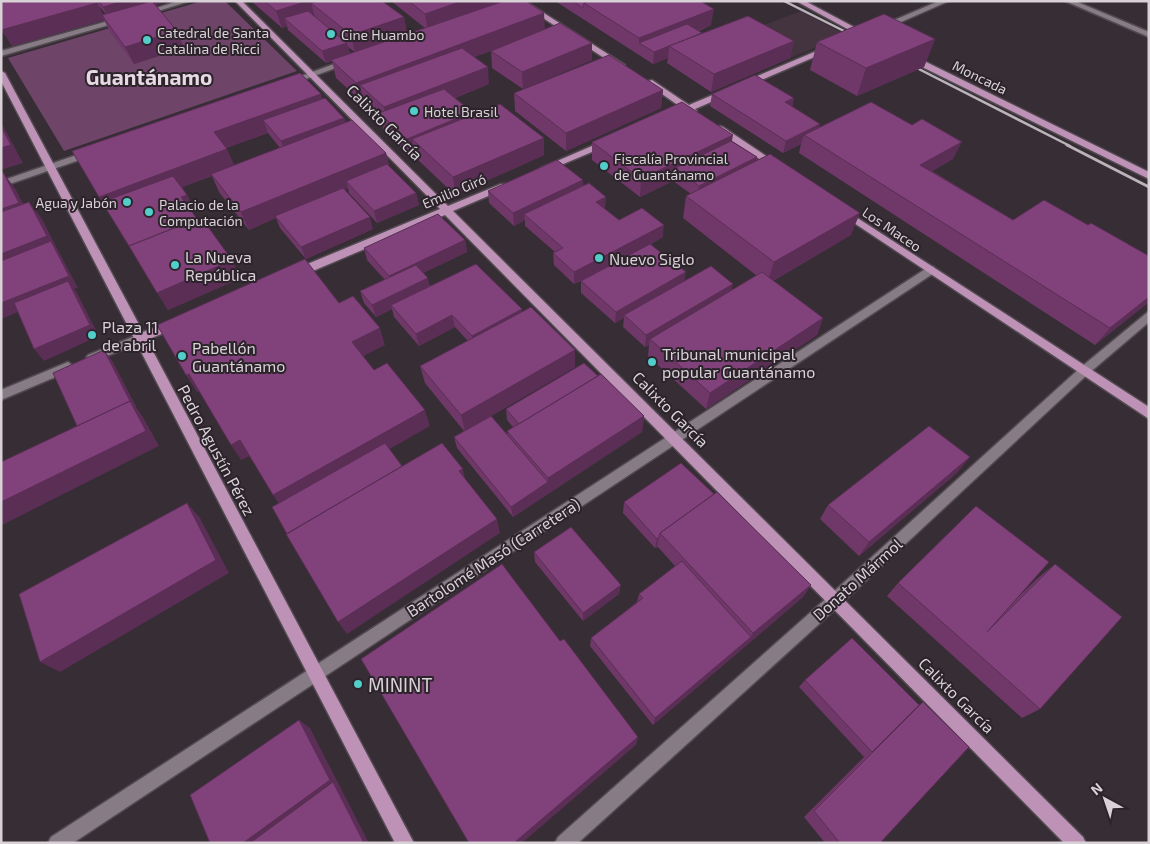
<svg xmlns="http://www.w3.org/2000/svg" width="1150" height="844" font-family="'Exo 2',sans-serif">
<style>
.built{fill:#433440}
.green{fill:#6e4468}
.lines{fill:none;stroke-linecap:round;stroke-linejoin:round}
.minor-casing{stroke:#524a50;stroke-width:3}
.major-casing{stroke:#524a50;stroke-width:3}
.minor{fill:#877c85;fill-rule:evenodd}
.major{fill:#be92b7;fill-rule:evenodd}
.rail-far1{stroke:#bab3b9;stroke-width:2.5}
.rail{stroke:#bab3b9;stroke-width:3}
.wall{fill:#6f3869;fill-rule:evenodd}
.shaded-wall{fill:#5a2e55}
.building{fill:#81417a;stroke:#5a2e55}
.poi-dot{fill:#53cdca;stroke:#2c232b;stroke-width:2}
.labels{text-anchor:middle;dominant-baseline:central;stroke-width:4;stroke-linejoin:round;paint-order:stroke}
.far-poi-label{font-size:14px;fill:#d8d2d7;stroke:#2c232b;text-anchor:start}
.far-street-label{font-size:14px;fill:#d8d2d7;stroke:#2c232b}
.street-label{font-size:16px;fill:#d8d2d7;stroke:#2c232b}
.poi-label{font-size:16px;fill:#d8d2d7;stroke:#2c232b;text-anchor:start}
.near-poi-label{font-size:19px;fill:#d8d2d7;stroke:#2c232b;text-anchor:start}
.far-town-label{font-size:21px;font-weight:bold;fill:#e7dae4;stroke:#2c232b}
</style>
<rect width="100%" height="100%" fill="#362d35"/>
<path class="built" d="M801,11L846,35L790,58L745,32Z"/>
<path class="green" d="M202,1H225L297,71L64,151L8,58Z"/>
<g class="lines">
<g class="minor-casing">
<path id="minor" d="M178,1H190L142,16L138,14Z
M939,1H949L885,29L878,27Z
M1065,1H1075L1149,32V37Z
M119,18L126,20L1,56V51Z
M345,60L352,62L292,84L285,82Z
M91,150L94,151V155L1,187V181Z
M930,266L934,267L935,270L934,273L73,843H48L51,837Z
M1149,311V322L1088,374L840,605L578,843H555L558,837L830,595L1080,368Z
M140,334L146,338L144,341L92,362L86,358L88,355Z
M68,362L74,367L72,370L1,400V390Z"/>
</g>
<g class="major-casing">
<path id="major" d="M235,1H242L448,206L501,184H507V188L453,211L1083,837L1086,843H1064L445,215L301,276H293L292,273L293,270L440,209Z
M517,1H525L625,65L618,67Z
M796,1H805L871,36L864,38Z
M826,47L833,49L695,109L697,111L693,114L688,112L678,116H672V112L682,108L645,82L652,80L689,105Z
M908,56H914L1149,172V179L908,60Z
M1,71L5,73L143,332L174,320L180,324L178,327L147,340L414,843H395L1,81Z
M720,126L723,127L781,166L776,169L773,168L717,131V127Z
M608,139L612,142L611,144L549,170H543L541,168Z
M842,208L1149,407V419L839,213L837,211Z"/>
</g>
<use href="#minor" class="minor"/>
<use href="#major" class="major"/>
<path class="rail-far1" d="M784,1L856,37
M907,63L1070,146"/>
<path class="rail" d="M1067,145L1149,187"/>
</g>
<path class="wall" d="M1,1H166L155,5L177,31L184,48L134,64L110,32L104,20L12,46ZM99,6L106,14L103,15Z
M251,1H382L404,17L407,34L355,52L348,47L350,54L425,28L391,1H526L545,29L592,60L523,89L492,68L491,51L474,57L489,84L455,98L473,115L544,155L455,195L415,157V154L411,156L384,131L380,118L364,102L363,99L360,100L336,78L332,61L326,63L288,30L287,26L282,28Z
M555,1H700L711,25L699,31L702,33L794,41L790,58L711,92L667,63L668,58L653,64Z
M935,39L924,67L857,96L810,70L817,42Z
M300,73L323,99L344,118L346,123L386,153L389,166L416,193L419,205L377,223L349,193L348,188L345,190L373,229L306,259L280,228L276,218L249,230L219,192L212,176L182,187L187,195L193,207L189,208L241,278L168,310L99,197ZM268,133L280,148L234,165L226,148Z
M663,90L661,108L566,151L515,111L514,93Z
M712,94L794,98L792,107L819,128L953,159L932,171L1013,220L1088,225L1149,256V302L1095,345L799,153L801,144L783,153L710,106Z
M732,141L757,157V161L851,235L773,281L823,318L817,335L706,409L648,356L649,345L645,347L623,327L624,318L615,323L581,293V281L574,284L554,265L553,253L555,252L525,226V220L514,226L489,203L488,191L583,186L605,209L619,220L663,237L651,244L684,281L733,284L731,291L757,276L683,218L686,196L691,194L673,181L640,197L592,160V142Z
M465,240L467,252L423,273L430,286L522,309V312L575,367L491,416L508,435L507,431L513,427L507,420L506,409L598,376L644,416L642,432L513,517L457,448L454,437L464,431L425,383L420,366L468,341L455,327L419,346L394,317L392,309L376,317L364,303L360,291L385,280L367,260L364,248Z
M958,472L859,556L820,519L828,505Z
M714,494L811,585L803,597L653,725L590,646L591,638L637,602L639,594L675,566L658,547L655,548L623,513L624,502Z
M534,552L619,594L583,621L535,562Z
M1055,564L1040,709L1022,718L887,596L898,583L1017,598L1039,577Z
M805,680L919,705L923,702L880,843H825L804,817L864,757L799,687Z"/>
<path class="shaded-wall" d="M123,1H166V2L109,18L103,7Z
M308,1H358L311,3L315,17L284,18L287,26L282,28L276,11Z
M462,1H512L428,30L425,14Z
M97,3L106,20L102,15L104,20L12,46L1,30Z
M714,9L711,25L650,50L639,43V38Z
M544,13L545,30L372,96L360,85L363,99L360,100L356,83Z
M404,17L407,34L355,52L351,35Z
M177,31L184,48L134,64L125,47Z
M702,33L669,46L668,58L653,64L654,52Z
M935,39L924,67L857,96L866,68Z
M794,41L790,58L711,92L714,74Z
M347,43L350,54L326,63L322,51Z
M592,43V60L523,89L522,72Z
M488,67L489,84L390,123L386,120L384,107Z
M663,90L661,108L566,151V133Z
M321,94L326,111L263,120L268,133L221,150L214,132Z
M794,98L791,110L785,102Z
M472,112L474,130L412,139L415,154L411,156L407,139Z
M344,118L348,130L285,153L281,141Z
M1,122L23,163L1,170Z
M820,124L817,136L804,135L801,144L783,153L786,141Z
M733,135L730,152L675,168L673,181L640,197L641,179Z
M544,138V155L455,195L453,177Z
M962,142L953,159L913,182L920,165Z
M227,149L235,167L110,215L99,197Z
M386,153L390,171L346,181L348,188L277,218L275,216L276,218L249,230L241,212Z
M757,157L755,169L697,198L699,186Z
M3,172L16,190L32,221L1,232V209Z
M583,180V193L524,214L525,220L514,226L513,213Z
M416,193L419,205L377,223L374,211Z
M187,195L193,207L187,209L181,197Z
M606,197L605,210L596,202Z
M29,202L42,219L60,254L78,288L74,289L77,293L99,336L44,361L34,349L72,290L1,319V254Z
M860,213L851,235L767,284L774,262Z
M370,217L373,229L306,259L301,247Z
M664,225L663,237L574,284V272Z
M465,240L467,252L392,288L389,276Z
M232,260L241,278L168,310L157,293Z
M686,272L684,284L624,315V318L615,323L616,312Z
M428,278L431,290L391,305L392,309L376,317L372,305Z
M733,284L730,296L650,339L649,345L645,347L646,335Z
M1149,297V302L1095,345L1110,328Z
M522,309L523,321L474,348L472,336Z
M452,315L455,327L419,346L416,334Z
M823,318L817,335L706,409L710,393Z
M380,328L385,345L358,359L352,342Z
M104,350L113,362L138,410L143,417L159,446L2,525L1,524V502L89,441Z
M575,350V367L465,431L461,415Z
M189,374L200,391L197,392L186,375Z
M425,410L430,426L283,510L273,495Z
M644,416L642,432L549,493L548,478Z
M240,440L250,456L241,460L231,445Z
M970,457L958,472L859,556L869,542Z
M463,469L466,484L459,471Z
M548,482L549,493L513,517L511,507Z
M187,503L200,518L229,573L60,672L40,662Z
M497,519L500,533L347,634L338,622Z
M659,537L657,547L655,548L657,539Z
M621,585L619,594L583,621V613Z
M811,585L803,597L747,645L753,633Z
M751,637L747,645L653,725L655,718Z
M299,720L310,728L369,843H243Z
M638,737L636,745L522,843H514Z"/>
<path class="building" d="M1,1H96L97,3L1,30Z
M99,1H123L103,7Z
M152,1L177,31L125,47L102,15Z
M265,1H308L276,11Z
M318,1H382L404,17L351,35L311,3Z
M409,1H462L425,14Z
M504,1H526L544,13L356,83L331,60Z
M573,1H588L584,3L583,8Z
M588,1H700L714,9L639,38L584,3Z
M308,11L347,43L322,51L284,18Z
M884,14L935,39L866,68L817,42Z
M748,16L794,41L714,74L669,46Z
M560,23L592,43L522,72L491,51Z
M687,24L702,33L654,52L639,43Z
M462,48L488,67L384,107L360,85Z
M609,55L663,90L566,133L514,93Z
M300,73L321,94L214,132L227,149L99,197L72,151Z
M755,75L794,98L785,102L820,124L786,141L712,94Z
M444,89L472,112L407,139L379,113Z
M325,98L344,118L281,141L263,120Z
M682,102L733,135L641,179L592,142Z
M871,102L912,125L922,119L962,142L920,165L1013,220L1044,200L1088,225L1091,223L1149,256V297L1110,328L804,135Z
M500,104L544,138L453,177L412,139Z
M352,120L386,153L241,212L211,174Z
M1,127L11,145L1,148Z
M731,141L757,157L699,186L675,168Z
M770,154L860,213L774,262L686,196Z
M557,160L583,180L513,213L488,191Z
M387,164L416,193L374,211L346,181Z
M3,172L19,203L1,209V173Z
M173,176L187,195L181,197L197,219L129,246L102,202Z
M589,183L606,197L596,202L619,220L642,208L664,225L574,272L553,253L563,248L524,214Z
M343,188L370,217L301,247L275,216Z
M29,202L47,236L1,254V212Z
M438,214L465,240L389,276L364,248Z
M201,217L232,260L157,293L129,246Z
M51,241L69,276L1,303V261Z
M650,244L686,272L616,312L581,281Z
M305,259L339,303L353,296L380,328L352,342L374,370L387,363L425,410L273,495L240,440L231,445L189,374L186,375L157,325Z
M476,264L522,309L472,336L452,315L416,334L391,305Z
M416,265L428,278L372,305L360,291Z
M711,266L733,284L646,335L624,315Z
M762,272L823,318L710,393L650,339Z
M68,281L90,325L34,349L14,303Z
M531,307L575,350L461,415L420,366Z
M104,350L130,401L77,426L53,373Z
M584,363L598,376L519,424L506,409Z
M601,374L644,416L548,478L507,431Z
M130,401L146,431L1,502V462Z
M491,416L548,482L511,507L454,437Z
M929,426L970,457L869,542L828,505Z
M385,443L402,466L287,534L272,507Z
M442,443L463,469L459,471L497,519L338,622L286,534Z
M681,463L714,494L660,533L659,537L657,539L624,502Z
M717,492L811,585L753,633L660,533Z
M187,503L216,560L40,662L19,594Z
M976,506L1049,562L987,632L1055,564L1122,617L1040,709L898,583Z
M571,527L621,585L583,613L534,552Z
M682,561L751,637L655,718L591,638L643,598L639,594Z
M502,564L560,641L564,639L638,737L514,843H469L361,659Z
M852,638L919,705L872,752L805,680Z
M923,702L969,747L880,843H840L814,811Z
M299,720L330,780L243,843H210L190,795Z
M333,782L364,843H250Z"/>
<g class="poi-dot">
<circle cx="331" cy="34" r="5"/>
<circle cx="147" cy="40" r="5"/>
<circle cx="414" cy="111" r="5"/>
<circle cx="604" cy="166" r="5"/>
<circle cx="127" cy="202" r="5"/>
<circle cx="149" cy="212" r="5"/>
<circle cx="599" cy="258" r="5"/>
<circle cx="175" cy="265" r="5"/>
<circle cx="92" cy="335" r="5"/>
<circle cx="182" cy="356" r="5"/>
<circle cx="652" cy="362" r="5"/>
<circle cx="358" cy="684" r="5"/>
</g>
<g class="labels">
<g class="far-poi-label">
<text x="157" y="32">Catedral de Santa<tspan x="157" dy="16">Catalina de Ricci</tspan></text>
<text x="341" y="34">Cine Huambo</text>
<text x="424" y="111">Hotel Brasil</text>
<text x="614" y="158">Fiscalía Provincial<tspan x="614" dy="16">de Guantánamo</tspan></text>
<text x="117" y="202" text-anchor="end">Agua y Jabón</text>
<text x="159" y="204">Palacio de la<tspan x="159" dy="16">Computación</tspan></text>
</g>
<g class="far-street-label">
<text transform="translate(980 77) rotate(26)">Moncada</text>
<text transform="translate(454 191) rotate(-23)">Emilio Giró</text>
<text transform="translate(892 229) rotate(34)">Los Maceo</text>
</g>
<g class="street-label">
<text transform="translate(385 122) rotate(45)">Calixto García</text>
<text transform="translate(671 409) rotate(45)">Calixto García</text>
<text transform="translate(217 450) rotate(62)">Pedro Agustín Pérez</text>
<text transform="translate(493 557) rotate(-33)">Bartolomé Masó (Carretera)</text>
<text transform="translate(857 579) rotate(-42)">Donato Mármol</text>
<text transform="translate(957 695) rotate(45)">Calixto García</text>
</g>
<g class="poi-label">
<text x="185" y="256">La Nueva<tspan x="185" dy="18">República</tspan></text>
<text x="609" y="258">Nuevo Siglo</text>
<text x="102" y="326">Plaza 11<tspan x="102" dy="18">de abril</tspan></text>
<text x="192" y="347">Pabellón<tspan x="192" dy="18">Guantánamo</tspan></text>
<text x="662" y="353">Tribunal municipal<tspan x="662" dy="18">popular Guantánamo</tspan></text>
</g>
<g class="near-poi-label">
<text x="368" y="684">MININT</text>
</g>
<g class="far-town-label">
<text x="149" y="76">Guantánamo</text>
</g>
</g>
<rect width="1150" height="844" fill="none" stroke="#d8d2d7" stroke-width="5"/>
<g transform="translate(1105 799) rotate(320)" stroke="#2c232b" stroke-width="4" paint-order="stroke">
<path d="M0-4L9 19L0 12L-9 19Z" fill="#d8d2d7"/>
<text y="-8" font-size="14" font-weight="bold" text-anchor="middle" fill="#d8d2d7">N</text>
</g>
</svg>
